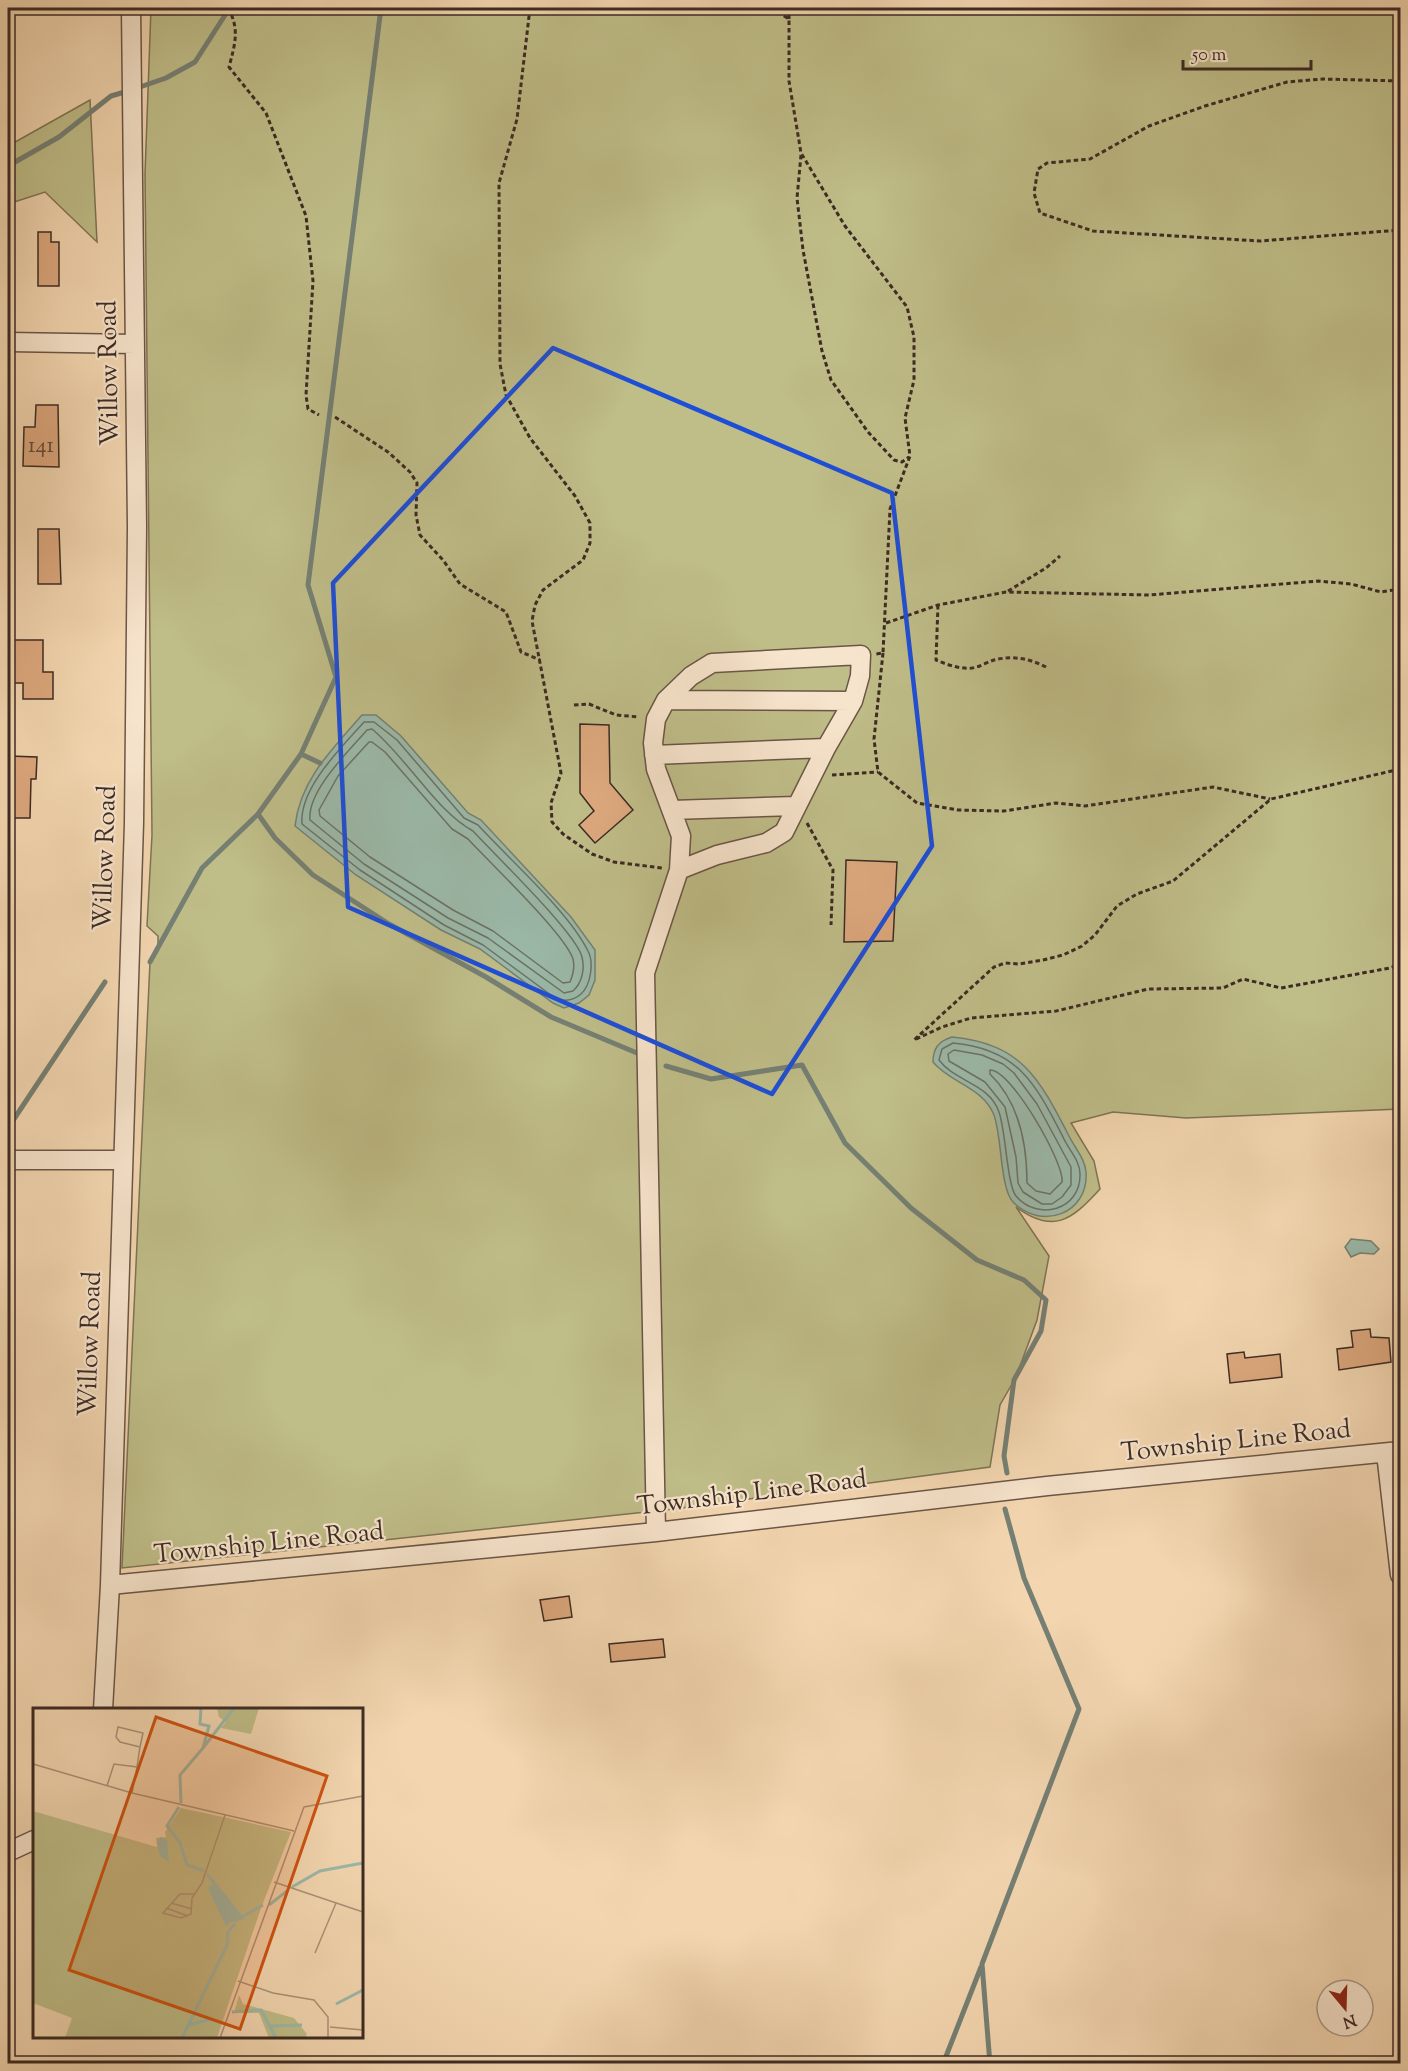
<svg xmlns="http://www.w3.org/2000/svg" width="1408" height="2071" font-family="'Sorts Mill Goudy',serif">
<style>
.green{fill:#bfbd88;stroke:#7e7456;stroke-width:1.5}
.water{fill:#9bb9a9;stroke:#758074;stroke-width:1.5}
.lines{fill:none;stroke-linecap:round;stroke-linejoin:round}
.shore{stroke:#6c7266;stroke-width:1.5}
.stream{stroke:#758074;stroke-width:5}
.building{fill:#dda87e;stroke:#3c2b24;stroke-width:1.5}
.minor-casing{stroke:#6a5647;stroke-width:21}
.path{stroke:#3c2b24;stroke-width:3;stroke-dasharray:4.5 3;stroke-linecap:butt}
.minor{stroke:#f7e4cc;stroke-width:18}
.marked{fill:none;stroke:#1d4ed8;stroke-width:4.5;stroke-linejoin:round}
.labels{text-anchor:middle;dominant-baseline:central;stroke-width:4.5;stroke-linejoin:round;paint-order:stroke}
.number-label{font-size:22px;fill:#644a3a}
.street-label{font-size:26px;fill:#3c2b24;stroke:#f7e4cc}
.inset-river{fill:none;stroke:#9bb9a9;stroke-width:3}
.inset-road{fill:none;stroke:#aa9278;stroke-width:1.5}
.view{fill:#ce5210;fill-opacity:0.15;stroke:#ce5210;stroke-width:3}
.inset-edge{fill:none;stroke:#3c2b24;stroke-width:3}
</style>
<rect width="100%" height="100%" fill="#f3d6b0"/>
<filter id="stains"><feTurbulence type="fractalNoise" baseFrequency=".00333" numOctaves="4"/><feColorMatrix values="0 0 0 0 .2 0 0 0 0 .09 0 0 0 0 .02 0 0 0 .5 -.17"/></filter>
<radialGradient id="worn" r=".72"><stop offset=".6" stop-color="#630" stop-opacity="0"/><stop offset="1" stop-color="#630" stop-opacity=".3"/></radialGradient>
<path class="green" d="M151,8H1400V1109L1186,1118L1113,1112L1071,1123L1094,1161L1100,1189C1071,1221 1053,1234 1016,1207L1049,1256L1037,1320L1016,1377L1000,1405L990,1467L674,1509L122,1568L150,962L158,951V936L147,926L152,835L145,174Z
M90,100L97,242L45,192L8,204V146Z"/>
<path class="water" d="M362,715H376L401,736L468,813L481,820L571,917L595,950V980L589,995L579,1003L564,1008L553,1003L480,949L441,930L356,875L295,826C300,780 333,748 362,715Z
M952,1037C1022,1044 1039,1078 1069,1136C1075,1148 1085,1159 1086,1172C1089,1214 1041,1231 1013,1202C1000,1188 1002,1137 994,1115C983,1087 950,1083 933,1062C933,1048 939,1041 952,1037Z
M1351,1239L1371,1241L1379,1249L1374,1254L1360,1253L1351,1257L1345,1247Z"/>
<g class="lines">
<path class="shore" d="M364,722H374L397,740L464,818L478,825C509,859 568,911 588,951C594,962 591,985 581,994C573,1001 565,1002 555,998L483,945L444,925L360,870L302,824C299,788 342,747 364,722Z
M372,729C407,758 436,811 473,831C494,854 576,933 582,957C585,969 582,983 573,991L564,993L488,938L448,918L364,864L310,820C307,791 349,751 367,730Z
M369,742H372L385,752L452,829L468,839C489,862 565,934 573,959C575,967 573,975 570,982L563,983L493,931L453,910L370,857L320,816L319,810L338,776Z
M953,1043C1018,1049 1035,1083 1063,1137C1068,1149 1080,1160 1080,1174C1081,1210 1038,1222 1016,1196C1007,1185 1006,1132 999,1112C989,1083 955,1082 939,1060L942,1049Z
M954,1050L982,1055L1003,1064L1014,1073L1037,1104L1071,1167V1185L1062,1197L1052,1204H1042L1023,1192L1018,1183L1016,1157L1005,1107L985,1082L949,1061L948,1054Z
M990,1070C1011,1069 1065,1164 1062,1182L1050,1194L1036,1191L1027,1183C1027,1144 1019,1102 990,1074Z"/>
<path class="stream" d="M137,88L166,78L195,62L227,12
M8,166L59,137L111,96L128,91
M301,754L336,677L308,585L381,8
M258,814L275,838L313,875L389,924L486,977L551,1017L637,1053
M150,962L202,868L258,814L301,754L320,763
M666,1066L711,1079L802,1065L845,1143L911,1208L977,1260L1024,1280L1046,1300L1041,1331L1014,1380L1004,1456L1007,1473
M8,1128L105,982
M943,2064L981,1967
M990,2064L982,1964L1079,1709L1024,1578L1005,1509"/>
</g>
<path class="building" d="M38,232H51V242H59V286H38Z
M36,405H58L59,467L23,466L24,427H35Z
M38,529H59L61,584H38Z
M12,640H43V672H53V699H23V683H14Z
M580,724L609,725L610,783L633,810L595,843L579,825L594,811L580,793Z
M9,756L37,757L36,779H31L30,818H8Z
M846,860L897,862L893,941L844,942Z
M1370,1329L1371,1337L1389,1338L1391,1362L1339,1370L1337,1349L1353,1347L1351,1331Z
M1244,1352L1245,1358L1280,1354L1282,1377L1230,1383L1227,1354Z
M569,1596L572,1617L544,1621L540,1600Z
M663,1639L665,1657L611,1662L609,1644Z"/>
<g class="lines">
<g class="minor-casing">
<path id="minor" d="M8,342L135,344
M666,700L853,701
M654,755L826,748
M672,810L796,806
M8,1160H121
M1386,1453L1400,1575
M656,1532L645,973L679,870L681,836L656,769L653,743L656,719L666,700L691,676L712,663L861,655L860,676L853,701L826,748L784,832L766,843L717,855L679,870
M110,1585L656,1532L1047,1486L1400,1451
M103,1710L110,1585L134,823L137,527L131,8
M8,1852L34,1840"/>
</g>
<path class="path" d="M228,8C240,29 235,44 229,67L266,113L306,216L313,281L306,395L308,409L319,415
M530,8L517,119L499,183L500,364L506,395L530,438L575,496L590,523V543L583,560L543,590L535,605L532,621L561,773L551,803L552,822L563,834L592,854L614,862L662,868
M771,8L789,19V81L801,153L845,226L907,307L914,337V380L905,418L910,456L890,509L883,653L876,654
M789,19V8
M1400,81L1323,79L1287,82L1205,106L1149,126L1090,159L1047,163L1038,169L1034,193L1040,213L1093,231L1260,241L1400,230
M801,155L797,198L803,250L822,351L831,380L868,432L894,460L902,462L909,457
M335,417L388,452L410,472L417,483L416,515L420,535L443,560L460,584L506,612L521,652L540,660
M1008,591L1046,568L1060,556
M938,605L936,660C948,665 959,669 972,668C980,667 987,662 994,660C1014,655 1031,659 1048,668
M886,623L938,605L1006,592L1149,595L1318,581L1351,584L1381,592L1400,589
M883,653L874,739L878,772L917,803L958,810L1004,811L1056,803L1085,806L1213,787L1270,799
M574,705L589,704L616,715L639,717
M1400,769L1271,799L1173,881L1137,894L1117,906L1095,935L1082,946L1063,955L1043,960L1019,964L1005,963L994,967L914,1040L942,1027L971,1018L1056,1011L1148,989L1223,988L1243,979L1281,988L1390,968L1400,964
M832,775L878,772
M807,823L833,870L831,925"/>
<use href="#minor" class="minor"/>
</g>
<path class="marked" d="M553,348L892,493L932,846L772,1094L348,907L333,583Z"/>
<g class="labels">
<g class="number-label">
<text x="41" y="447">141</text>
</g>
<g class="street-label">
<text transform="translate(110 373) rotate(-91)">Willow Road</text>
<text transform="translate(106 858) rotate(-88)">Willow Road</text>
<text transform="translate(91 1344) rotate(-88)">Willow Road</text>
<text transform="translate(1236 1442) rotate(-6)">Township Line Road</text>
<text transform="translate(752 1494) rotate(-7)">Township Line Road</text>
<text transform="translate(269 1544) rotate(-6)">Township Line Road</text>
</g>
</g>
<g transform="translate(33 1708)">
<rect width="330" height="330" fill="#f3d6b0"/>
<path d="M184,0H226L218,26L188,20L193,14L186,9ZM148,100L258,124L228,200L184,330H32L39,310L0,295V103L124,139L123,130L133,129L132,124ZM206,287L210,296L261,310L274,326L272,330H236L226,305H201Z" fill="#bfbd88"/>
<path d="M127,129L134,132L136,154L127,148L124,134ZM181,174L206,208L193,218L175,180Z" fill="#9bb9a9"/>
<path class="inset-river" d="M170,40L201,0M148,95L147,67L170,40L176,18L167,16L168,0M146,99L134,118L147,135L154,157L171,163M174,166L210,211M259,179L287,163L330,155M236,197L254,183M200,214L230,197M303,296L330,282M199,304L228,302L243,330M156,317L178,311M238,318L269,317M149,330L194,237L195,224L202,216"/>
<path class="inset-road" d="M0,56L99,85L261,123M104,59L107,39L110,25L85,19L83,29L87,34L107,39M74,78L81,56L104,59L99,85M241,174L330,204M161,186H147L130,205L148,210L158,206L159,190L169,175L192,107M138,195L159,201M133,200L155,208M282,245L303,195M205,273L240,285L281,292L295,309V330M297,319L330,322M187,330L271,99L330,88"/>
<path class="view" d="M123,9L294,68L207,321L36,262Z"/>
<rect width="330" height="330" class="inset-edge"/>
</g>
<rect width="1408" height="2071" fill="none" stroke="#f3d6b0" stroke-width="30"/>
<rect x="9" y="9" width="1390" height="2053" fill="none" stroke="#3c2b24" stroke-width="3"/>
<rect x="15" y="15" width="1378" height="2041" fill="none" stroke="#3c2b24" stroke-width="1.5"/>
<g transform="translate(1345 2008) rotate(161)"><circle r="28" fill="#f7e4cc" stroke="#ac9a89" stroke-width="1.5"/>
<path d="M0-4.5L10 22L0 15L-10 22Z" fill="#8f2418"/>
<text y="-9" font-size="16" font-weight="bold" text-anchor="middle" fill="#3c2b24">N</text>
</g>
<path d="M1183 60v9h128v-9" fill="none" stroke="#3c2b24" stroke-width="3"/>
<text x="1192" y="60" font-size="18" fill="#3c2b24" stroke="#f7e4cc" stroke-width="4.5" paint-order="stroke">50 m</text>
<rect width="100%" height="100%" filter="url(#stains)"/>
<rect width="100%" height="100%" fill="url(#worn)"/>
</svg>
